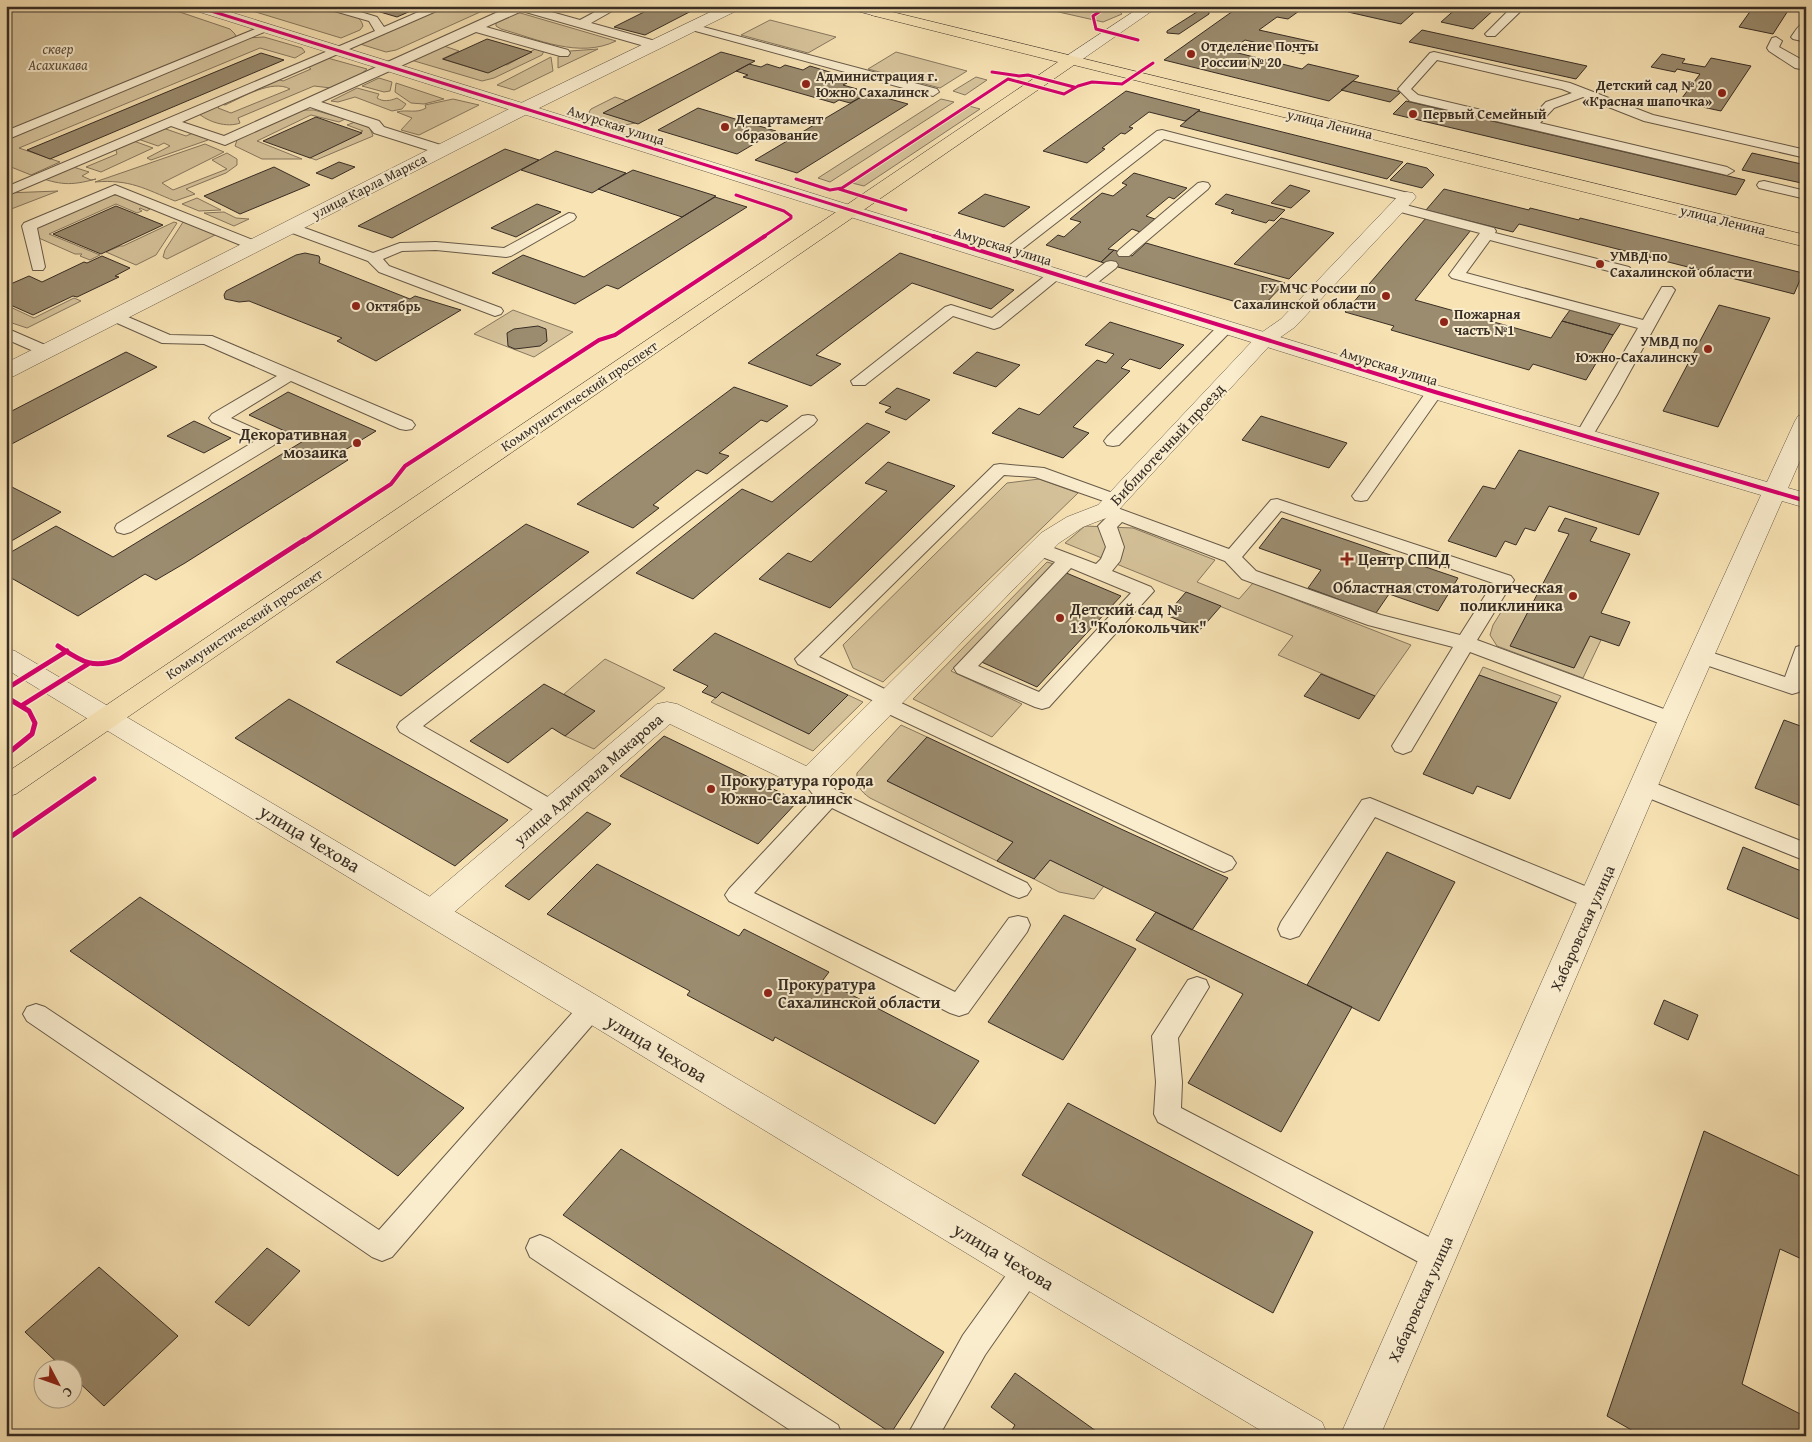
<svg xmlns="http://www.w3.org/2000/svg" width="1812" height="1442" font-family="'Gentium Book Plus',serif">
<style>
.green{fill:#d7c49c;stroke:#877860}
.building{fill:#9b8c6f;stroke:#372d24}
.lines{fill:none;stroke-linecap:round;stroke-linejoin:round}
.service-casing{stroke:#675a48;stroke-width:2}
.minor-casing{stroke:#675a48;stroke-width:1}
.tertiary-casing{stroke:#675a48;stroke-width:1}
.secondary-casing{stroke:#372d24;stroke-width:1}
.primary-casing{stroke:#372d24;stroke-width:1}
.service{fill:#faedce;fill-rule:evenodd}
.minor{fill:#faedce;fill-rule:evenodd}
.tertiary{fill:#faedce;fill-rule:evenodd}
.secondary{fill:#faedce;fill-rule:evenodd}
.primary{fill:#f8e3b4;fill-rule:evenodd}
.cycleway-far2-casing{stroke:#faedce;stroke-width:5}
.cycleway-far1-casing{stroke:#faedce;stroke-width:6}
.cycleway-casing{stroke:#faedce;stroke-width:8}
.cycleway-far2{stroke:#d6006c;stroke-width:3}
.cycleway-far1{stroke:#d6006c;stroke-width:4}
.cycleway{stroke:#d6006c;stroke-width:5}
.poi-dot{fill:#8f2418;stroke:#faedce;stroke-width:2}
.labels{text-anchor:middle;dominant-baseline:central;stroke-width:4;stroke-linejoin:round;paint-order:stroke}
.far-poi-label{font-size:14px;font-weight:bold;fill:#372d24;stroke:#faedce;text-anchor:start}
.far-park-label{font-size:14px;font-style:italic;fill:#574b3c;stroke:#faedce}
.far-street-label{font-size:14px;fill:#372d24;stroke:#faedce}
.poi-label{font-size:16px;font-weight:bold;fill:#372d24;stroke:#faedce;text-anchor:start}
.street-label{font-size:16px;fill:#372d24;stroke:#faedce}
.near-street-label{font-size:19px;fill:#372d24;stroke:#faedce}
</style>
<rect width="100%" height="100%" fill="#f8e3b4"/>
<filter id="stains"><feTurbulence type="fractalNoise" baseFrequency=".004" numOctaves="4"/><feColorMatrix values="0 0 0 0 .2 0 0 0 0 .09 0 0 0 0 .02 0 0 0 .5 -.17"/></filter>
<radialGradient id="worn" r=".72"><stop offset=".6" stop-color="#630" stop-opacity="0"/><stop offset="1" stop-color="#630" stop-opacity=".3"/></radialGradient>
<path class="green" d="M6,6H162L230,29L235,34L236,38L6,132Z
M236,6C253,6 290,3 303,7C307,8 313,10 318,11C331,13 359,8 363,26L360,30L341,38Z
M445,6L489,8L396,50L386,52L360,44Z
M1032,6H1124L1118,10L1122,14L1103,22Z
M517,12L616,41C579,59 537,39 501,29L496,26V22Z
M770,20L836,37L808,53L741,35Z
M264,37L302,48L305,52L295,58L260,48L19,148L60,162L31,175L6,165V136L245,38Z
M444,46L459,51L442,59L485,72L503,64L507,65L539,47L544,51L542,55L494,78L482,81L411,60Z
M598,49L558,68V57L570,51Z
M896,52L967,71L940,88L868,69Z
M324,57L367,69L360,75L331,88L314,86L238,118L240,123C227,128 208,122 198,113L219,106L218,108L231,113L290,89C272,79 243,97 225,105L221,104L277,79L283,81L311,69L307,66Z
M551,57L553,71L514,90L497,85Z
M976,77L987,80L965,95L953,91Z
M379,78L392,82L390,91L384,92L362,86Z
M396,83L444,99L424,104L411,103L395,92Z
M357,88L379,94L377,98C383,102 390,101 397,98L406,104L402,109L392,111L355,97L338,102L331,101Z
M615,97L627,101L604,113L635,123L625,125L591,115L589,112L591,109Z
M453,99L479,105L419,135L401,130L412,118L397,112C407,109 416,114 426,108L425,105Z
M941,99L954,102L830,182L818,178Z
M969,106L980,109L864,186L852,183Z
M303,110H314L345,119L339,122L311,115L257,141L302,159H262L235,146L238,137Z
M355,122L370,128L373,136L316,160L308,157L363,131L347,125Z
M163,128L186,136L195,132L208,137V140L151,160L147,158L170,146L164,143L158,146L135,138Z
M131,140L153,148L101,172L86,167L117,154L115,146Z
M205,144L224,152L162,183L173,190L227,169L212,160L227,153L237,159V165L226,173L186,189L195,194L175,201C145,189 130,179 95,182Z
M64,164L89,172L82,176L91,180L96,179C70,186 60,185 35,176Z
M58,191L6,211V193Z
M111,195H118L150,209L147,211L140,208L139,209L142,211L137,213L116,204L49,234L100,255L90,260L80,256L82,254H75L32,235L29,230Z
M197,198L221,210L199,211L182,204Z
M224,212L236,218L249,219L234,226L204,213Z
M185,219L219,233L167,259L163,257L165,250Z
M174,222L177,223L156,255L136,265L106,252L120,246H123Z
M74,298L81,301L27,328L6,321V305L34,318Z
M513,310L573,332L534,357L474,334Z
M1039,479L1078,493L883,682L853,668L843,645L1007,483Z
M1085,526L1133,528L1215,560L1197,582L1239,599L1253,583L1411,645L1375,696L1278,655L1293,636L1065,543Z
M1047,562L1054,564L951,671L1022,704L992,737L913,699Z
M1506,604L1528,612L1511,646L1574,668L1590,636L1601,640L1583,678L1497,646L1490,635L1493,625Z
M605,659L665,688L594,749L565,736L594,711L564,694Z
M1483,667L1561,696L1557,703L1479,675Z
M722,692L809,734L848,695L863,702L813,751L711,702Z
M901,725L927,737L887,781L1013,842L997,861L870,798C860,791 856,785 857,773Z
M1050,860L1104,886L1094,899L1059,892L1034,879Z"/>
<path class="building" d="M360,6H422L397,17Z
M656,6H701L645,35L614,27Z
M1240,6H1306L1288,19L1277,17L1259,30L1318,43L1304,54L1245,40L1230,51L1302,69L1308,64L1359,76L1329,101L1164,60Z
M1356,6H1421L1401,24L1348,12Z
M1459,6H1498L1473,29L1441,22Z
M1754,6H1791L1773,34L1739,27Z
M1200,10L1209,12V14L1179,34L1167,33V31Z
M1422,30L1587,66L1576,79L1409,42Z
M487,39L532,52L488,73L443,59Z
M721,52L755,61L638,124L603,113Z
M261,53L284,60L50,159L27,150Z
M1662,54L1685,59L1682,63L1705,67L1711,58L1751,66L1721,111L1679,102L1700,74L1677,69L1675,72L1651,67Z
M749,64L761,67L767,64L780,68L785,65L803,70L810,66L836,74L829,78L847,83L843,85L857,89L851,93L863,96L850,103L839,100L834,103L743,77L748,75L736,71Z
M1353,81L1401,92L1390,102L1341,90Z
M1126,91L1200,110L1185,121L1149,112L1129,127L1133,128L1125,134L1121,133L1102,148L1105,149L1087,163L1043,151Z
M868,93L908,104L797,173L755,160Z
M1406,101L1745,180L1736,195L1393,114Z
M698,108L776,131L737,154L658,130Z
M1198,111L1403,162L1387,179L1180,126Z
M316,117L362,133L310,158L263,141Z
M505,149L539,160L392,238L358,226Z
M556,151L626,173L592,193L521,170Z
M1752,153L1806,165V184L1742,170Z
M339,162L355,167L332,179L316,173Z
M1407,163L1427,168L1434,175L1422,188L1390,180Z
M274,167L310,185L240,214L204,196Z
M633,170L716,196L682,217L598,189Z
M1134,173L1187,188L1174,199L1169,197L1146,216L1155,219L1140,232L1132,229L1108,249L1114,250L1101,262L1046,245L1058,235L1064,237L1081,222L1070,219L1102,193L1113,196L1127,185L1122,183Z
M1290,185L1310,191L1291,208L1271,203Z
M1444,189L1529,210L1530,208L1579,220L1580,218L1803,273L1794,294L1519,224L1513,232L1426,210Z
M985,194L1030,207L1004,227L958,213Z
M1226,194L1285,210L1274,221L1269,220L1266,223L1231,213L1234,210L1215,204Z
M715,197L747,207L618,289L607,285L575,304L492,273L523,255L584,277Z
M537,204L561,212L516,237L491,228Z
M116,206L163,225L101,254L53,234Z
M1281,218L1334,233L1289,279L1234,264Z
M1426,218L1471,230L1415,300L1551,338L1562,321L1613,335L1586,380L1533,364L1529,370L1391,330L1394,326L1345,312Z
M1146,243L1285,283L1260,309L1101,262L1114,250L1132,256Z
M305,253L319,256L320,259L319,263L410,299L415,296L461,310L376,361L337,341L342,338L249,301L239,302L225,299L224,295L226,291L296,255Z
M900,253L1014,290L991,309L912,283L816,355L841,364L811,386L748,363Z
M102,256L130,268L115,276L119,277L77,297L73,296L33,315L6,303V286L29,276L42,282L84,262L87,263Z
M1719,305L1770,318L1718,427L1663,411Z
M1570,310L1621,323L1613,335L1562,321Z
M1110,322L1184,345L1160,369L1130,359L1121,368L1130,371L1073,427L1089,433L1063,458L992,433L1019,408L1039,415L1097,360L1106,363L1114,354L1085,345Z
M538,326L546,329L547,341L540,346L515,349L508,346L507,333L514,329Z
M126,352L157,367L6,447V414Z
M977,352L1020,365L996,387L953,373Z
M734,387L788,406L767,422L761,420L719,453L729,456L707,474L697,470L653,505L659,508L633,528L577,504Z
M897,388L914,394L930,400L906,420L885,412L891,407L879,403Z
M288,392L376,431L337,455L348,460L185,563L156,580L145,574L78,616L6,575V555L56,526L113,557L305,440L249,415Z
M1261,416L1347,443L1329,468L1242,440Z
M194,421L231,438L204,453L167,436Z
M867,423L890,432L693,599L636,573L742,489L772,502Z
M1519,450L1659,493L1639,535L1549,506L1535,531L1525,528L1516,545L1505,541L1496,557L1448,541L1483,486L1495,489Z
M888,462L955,486L830,608L759,579L788,553L811,562L887,491L865,483Z
M8,485L61,512L8,543L6,542V486Z
M1282,518L1458,578L1438,611L1389,594L1376,613L1308,588L1321,570L1259,548Z
M1565,518L1597,528L1590,541L1630,554L1601,613L1630,622L1619,646L1590,636L1574,668L1510,646L1569,534L1558,531Z
M526,524L589,552L401,696L336,662Z
M1064,572L1121,596L1037,687L977,660Z
M1186,592L1221,606L1201,629L1166,615Z
M715,633L848,695L809,734L722,692L716,698L702,692L708,686L673,670Z
M1321,674L1375,696L1359,719L1304,696Z
M1479,675L1557,703L1510,799L1477,786L1473,794L1423,774Z
M544,684L595,711L565,736L552,728L508,763L470,741Z
M289,699L508,820L455,866L235,738Z
M1784,720L1806,728V808L1755,788Z
M664,736L798,801L758,844L620,776Z
M927,737L1121,829L1228,878L1192,930L1050,860L1034,879L997,861L1013,842L887,781Z
M587,812L611,824L529,900L505,886Z
M1743,847L1806,873V922L1727,889Z
M1387,852L1455,882L1379,1021L1307,985Z
M597,864L739,936L744,929L829,972L823,980L979,1061L935,1124L775,1037L773,1041L687,995L690,991L547,914Z
M140,897L464,1108L398,1176L70,951Z
M1156,912L1352,1007L1281,1132L1188,1083L1243,994L1136,940Z
M1064,915L1136,949L1063,1060L988,1022Z
M1664,1000L1698,1015L1688,1040L1654,1024Z
M1068,1103L1313,1232L1273,1313L1022,1175Z
M1704,1131L1806,1179V1261L1780,1249L1742,1384L1806,1417V1436H1642L1607,1416Z
M621,1149L944,1352L891,1433L563,1215Z
M267,1248L300,1271L249,1326L215,1302Z
M99,1267L178,1336L104,1406L72,1376V1370H65L25,1332Z
M1015,1373L1103,1436H1008L1015,1425L991,1407Z"/>
<g class="lines">
<g class="service-casing">
<path id="service" d="M322,6H341L377,17L384,27L432,6H448L182,122L224,136L511,6H530L580,20L606,6H621L591,23L659,42L661,45L655,49L522,11L486,27L568,50L570,53L568,56H560L476,32L321,102L379,121L384,127L447,147L449,150L447,153H437L374,133L369,127L310,107L225,145L171,126L6,196V187L375,31L369,21L324,8Z
M1513,6H1526L1495,36H1487L1485,34Z
M1806,22V42L1793,39L1791,37C1795,32 1799,23 1806,22Z
M692,24L937,89L939,92L933,96L929,95L688,29L686,27L688,25Z
M265,25L271,28L269,30L6,140V131Z
M1776,37L1782,41L1779,47L1806,62V70L1795,68L1769,51L1767,48L1772,38Z
M1434,52L1570,83L1653,115L1806,150V158L1644,121L1583,97L1554,108L1540,123L1727,167L1734,171L1727,175L1410,101L1398,89L1430,53ZM1437,60L1562,89L1572,93L1546,102L1528,121L1418,95L1411,89Z
M1162,130L1412,194L1414,197L1407,201L1164,139L1007,261H997L995,258L997,255L1157,131Z
M1764,181L1806,191V199L1759,188L1757,185L1759,182Z
M1203,182L1208,183L1210,186L1208,189L1129,256H1119L1117,253L1119,250L1198,183Z
M115,185L258,242L260,245L258,248H248L115,194L37,228L45,267L43,270H33L22,226L24,223Z
M1398,203L1494,228L1496,231L1495,233L1629,267L1632,270L1629,273L1624,275L1490,240L1466,273L1643,320L1662,287H1672L1675,290L1617,395L1590,440L1584,441L1578,440L1575,436L1638,328L1452,278L1449,275L1480,233L1393,210L1391,207L1393,204Z
M569,213L574,214L576,217L574,220L511,256L506,257L436,250L402,251L383,259L389,266L501,308L503,311L501,314L495,316L379,272L368,261L284,230L282,227L284,224H294L373,253L400,243L436,242L504,248Z
M1111,261L1116,262L1118,265L1116,268L1092,287H1082L1079,284L1082,281L1106,262Z
M1056,269L1061,271L1064,274L1061,277L1000,327L994,329L953,316L865,385H853L851,381L945,307L951,305L992,318L1051,271Z
M114,311L170,335L212,336L412,421L415,425L412,429L406,430L400,429L291,381L231,418L274,437L277,441L274,445L131,532L124,534L117,532L115,528L117,524L255,441L212,422L209,418L212,414L277,376L204,344L162,343L108,319L106,316L108,313Z
M1226,322L1232,324L1234,327L1232,330L1119,445L1113,446L1107,445L1104,441L1107,437L1220,324Z
M6,328L52,348L54,351L52,354H40L6,339Z
M1435,387L1441,388L1443,392L1367,500L1361,501L1355,500L1352,496L1355,492L1429,388Z
M808,415L814,416L817,420L814,424L423,726L560,804L563,810L560,816L552,818L544,816L400,732L397,727L400,722L802,416Z
M1000,464L1044,468L1121,496L1124,500L1121,504L1115,505L1035,477L1004,475L819,657L897,695L900,700L899,702L1232,857L1236,863L1232,869L1224,872L1216,869L878,709L874,704L876,702L798,664L795,659L994,465Z
M1277,499L1511,576L1514,580L1477,640L1680,715L1683,720L1680,725L1672,727L1664,725L1470,652L1411,751L1403,754L1395,751L1392,746L1453,647L1368,625L1242,579L1225,561L1122,522L1117,527L1124,547L1120,561L1112,571L1151,587L1154,591L1049,707L1042,709L1035,707L957,673L954,668L1055,562L1032,553L1030,549L1032,545L1039,543L1046,545L1096,564L1101,559L1106,547L1098,526L1107,517L1100,514L1097,510L1100,506L1106,505L1112,506L1229,549L1271,500ZM1281,511L1493,583L1460,635L1381,615L1256,571L1242,557ZM1071,568L1131,593L1039,692L978,666Z
M1803,645L1806,646V676L1799,692L1792,694L1694,661L1691,656L1694,651L1701,649L1785,677L1796,647Z
M1644,779L1806,843V861L1636,793L1633,787L1636,781Z
M819,780L827,782L837,791L1027,883L1031,889L1027,895L1019,898L1011,895L832,808L754,893L955,992L1009,918L1018,916L1027,918L1030,925L1027,932L968,1013L959,1016L950,1013L729,901L725,895L729,889L815,797L808,788L811,782Z
M1370,798L1602,893L1606,900L1602,907L1594,909L1586,907L1375,817L1299,936L1290,939L1281,936L1278,929L1281,922L1362,800Z
M1197,977L1206,980L1209,987L1178,1038L1182,1082L1181,1108L1448,1247L1452,1257L1448,1267L1438,1270L1428,1267L1158,1122L1154,1114L1156,1082L1152,1036L1188,980Z
M591,999L600,1002L604,1009L600,1016L392,1257L382,1261L372,1257L27,1021L23,1014L27,1007L36,1004L45,1007L379,1230L582,1002Z
M540,1235L550,1239L838,1425L842,1436H799L530,1257L526,1248L530,1239Z
M1027,1256L1037,1260L1041,1270L1037,1280L985,1355L939,1436H907L963,1335L1017,1260Z"/>
</g>
<g class="minor-casing">
<path id="minor" d="M188,6H211L856,207L859,211L856,215L850,217L844,215L190,9Z
M1407,192L1413,193L1416,197L1413,201L1295,327L1272,343L1114,515L1083,527L1059,543L820,787L810,790L800,787L670,724L444,921L433,924L422,921L418,912L422,903L657,704L667,702L677,704L806,766L1041,533L1067,517L1098,505L1258,335L1281,319L1401,193Z"/>
</g>
<g class="tertiary-casing">
<path id="tertiary" d="M723,6H742L740,9L531,112L14,376L6,377V363L519,104Z
M1142,6H1159L1077,63H1065L1063,60L1065,57Z
M850,205L1443,387L1767,482L1795,421L1798,416L1806,414V447L1788,488L1806,493V508L1782,501L1686,720L1380,1436H1340L1658,720L1761,495L1427,397L844,215L841,211L844,207Z
M6,648L15,651L1040,1258L1322,1422L1328,1436H1270L1014,1282L6,669Z"/>
</g>
<g class="secondary-casing">
<path id="secondary" d="M847,6H872L881,9L883,12L881,15L876,16L849,9Z"/>
</g>
<g class="primary-casing">
<path id="primary" d="M876,8L1806,235V247L1074,65L16,794L6,797V773L1058,62L871,15L869,12L871,9Z"/>
</g>
<use href="#service" class="service"/>
<use href="#minor" class="minor"/>
<use href="#tertiary" class="tertiary"/>
<use href="#secondary" class="secondary"/>
<use href="#primary" class="primary"/>
<g class="cycleway-far2-casing">
<path id="cycleway-far2" d="M195,6L937,237
M1108,6L1093,16L1096,29L1138,40
M992,72L1019,76L1028,75L1074,87
M796,179L830,190L842,188L1008,79L1064,94L1078,86L1092,82L1122,84L1153,63
M839,189L906,210
M736,195L784,211L791,216V218L763,237"/>
</g>
<g class="cycleway-far1-casing">
<path id="cycleway-far1" d="M933,236L1435,392L1806,501
M302,542L391,484L405,466L599,340L615,335L765,236"/>
</g>
<g class="cycleway-casing">
<path id="cycleway" d="M58,646C81,661 92,670 120,659L304,540
M6,689L67,651
M6,697L29,711L35,723L32,734L6,755
M21,706L88,664
M6,840L94,779"/>
</g>
<use href="#cycleway-far2" class="cycleway-far2"/>
<use href="#cycleway-far1" class="cycleway-far1"/>
<use href="#cycleway" class="cycleway"/>
</g>
<g class="poi-dot">
<circle cx="1191" cy="54" r="5"/>
<circle cx="806" cy="84" r="5"/>
<circle cx="1722" cy="93" r="5"/>
<circle cx="1413" cy="114" r="5"/>
<circle cx="725" cy="127" r="5"/>
<circle cx="1600" cy="264" r="5"/>
<circle cx="1386" cy="296" r="5"/>
<circle cx="356" cy="306" r="5"/>
<circle cx="1444" cy="322" r="5"/>
<circle cx="1708" cy="349" r="5"/>
<circle cx="357" cy="443" r="5"/>
<path d="M1344.5 551.5h5v5h5v5h-5v5h-5v-5h-5v-5h5z"/>
<circle cx="1573" cy="596" r="5"/>
<circle cx="1060" cy="618" r="5"/>
<circle cx="711" cy="789" r="5"/>
<circle cx="768" cy="993" r="5"/>
</g>
<g class="labels">
<g class="far-poi-label">
<text x="1201" y="46">Отделение Почты<tspan x="1201" dy="16">России № 20</tspan></text>
<text x="816" y="76">Администрация г.<tspan x="816" dy="16">Южно Сахалинск</tspan></text>
<text x="1712" y="85" text-anchor="end">Детский сад № 20<tspan x="1712" dy="16">«Красная шапочка»</tspan></text>
<text x="1423" y="114">Первый Семейный</text>
<text x="735" y="119">Департамент<tspan x="735" dy="16">образование</tspan></text>
<text x="1610" y="256">УМВД по<tspan x="1610" dy="16">Сахалинской области</tspan></text>
<text x="1376" y="288" text-anchor="end">ГУ МЧС России по<tspan x="1376" dy="16">Сахалинской области</tspan></text>
<text x="366" y="306">Октябрь</text>
<text x="1454" y="314">Пожарная<tspan x="1454" dy="16">часть №1</tspan></text>
<text x="1698" y="341" text-anchor="end">УМВД по<tspan x="1698" dy="16">Южно-Сахалинску</tspan></text>
</g>
<g class="far-park-label">
<text x="58" y="49">сквер<tspan x="58" dy="16">Асахикава</tspan></text>
</g>
<g class="far-street-label">
<text transform="translate(1330 124) rotate(14)">улица Ленина</text>
<text transform="translate(616 125) rotate(18)">Амурская улица</text>
<text transform="translate(369 186) rotate(-27)">улица Карла Маркса</text>
<text transform="translate(1723 220) rotate(14)">улица Ленина</text>
<text transform="translate(1003 246) rotate(17)">Амурская улица</text>
<text transform="translate(1389 366) rotate(17)">Амурская улица</text>
<text transform="translate(579 396) rotate(-34)">Коммунистический проспект</text>
<text transform="translate(244 624) rotate(-34)">Коммунистический проспект</text>
</g>
<g class="poi-label">
<text x="347" y="434" text-anchor="end">Декоративная<tspan x="347" dy="18">мозаика</tspan></text>
<text x="1358" y="559">Центр СПИД</text>
<text x="1563" y="587" text-anchor="end">Областная стоматологическая<tspan x="1563" dy="18">поликлиника</tspan></text>
<text x="1070" y="609">Детский сад №<tspan x="1070" dy="18">13 "Колокольчик"</tspan></text>
<text x="721" y="780">Прокуратура города<tspan x="721" dy="18">Южно-Сахалинск</tspan></text>
<text x="778" y="984">Прокуратура<tspan x="778" dy="18">Сахалинской области</tspan></text>
</g>
<g class="street-label">
<text transform="translate(1167 444) rotate(-47)">Библиотечный проезд</text>
<text transform="translate(588 779) rotate(-41)">улица Адмирала Макарова</text>
<text transform="translate(1582 928) rotate(-66)">Хабаровская улица</text>
<text transform="translate(1420 1299) rotate(-66)">Хабаровская улица</text>
</g>
<g class="near-street-label">
<text transform="translate(310 838) rotate(31)">улица Чехова</text>
<text transform="translate(657 1048) rotate(31)">улица Чехова</text>
<text transform="translate(1004 1256) rotate(31)">улица Чехова</text>
</g>
</g>
<rect width="1812" height="1442" fill="none" stroke="#f8e3b4" stroke-width="25"/>
<rect x="8" y="8" width="1797" height="1427" fill="none" stroke="#372d24" stroke-width="2.5"/>
<rect x="12" y="12" width="1787" height="1417" fill="none" stroke="#372d24"/>
<g transform="translate(58 1384) rotate(131)"><circle r="24" fill="#faedce" stroke="#aca08a"/>
<path d="M0-4L9 19L0 12L-9 19Z" fill="#8f2418"/>
<text y="-8" font-size="14" font-weight="bold" text-anchor="middle" fill="#372d24">С</text>
</g>
<rect width="100%" height="100%" filter="url(#stains)"/>
<rect width="100%" height="100%" fill="url(#worn)"/>
</svg>
